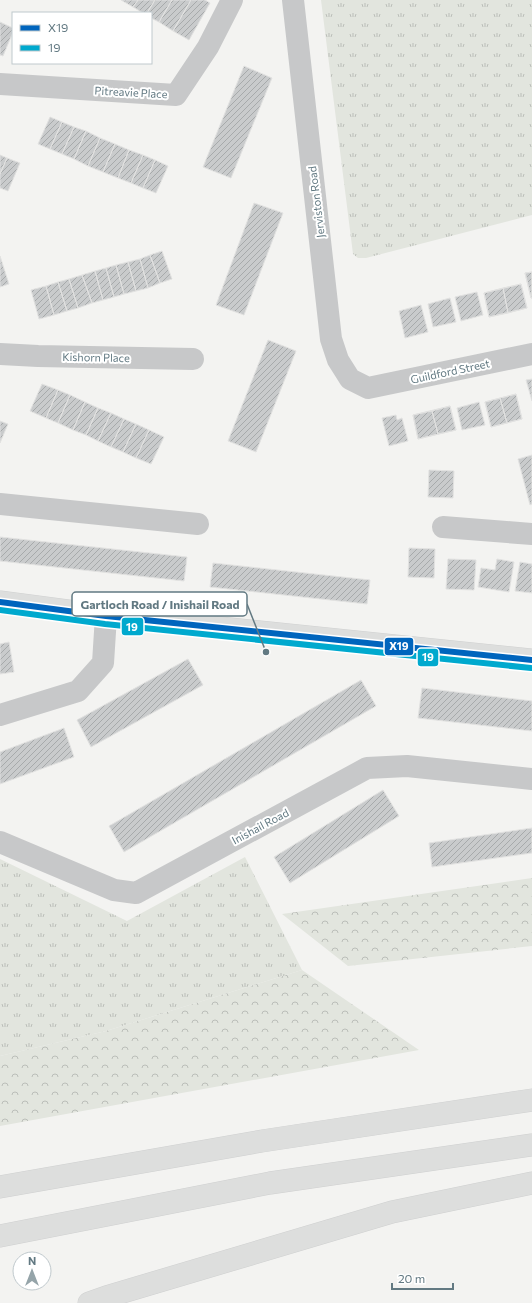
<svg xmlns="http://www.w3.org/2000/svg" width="532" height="1303" font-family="Commissioner,sans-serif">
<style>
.grass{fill:url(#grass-tufts)}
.forest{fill:url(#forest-crowns)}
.building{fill:url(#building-hatch);stroke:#e2e2e1}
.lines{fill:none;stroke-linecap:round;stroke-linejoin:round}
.major-casing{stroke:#d0d1d1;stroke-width:23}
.highway-casing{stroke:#cfd0d0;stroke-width:23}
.minor{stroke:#c7c8c9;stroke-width:22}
.major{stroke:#dddedd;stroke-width:22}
.highway{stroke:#dddedd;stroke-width:22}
.bus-1-casing{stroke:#fff;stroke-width:9}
.bus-2-casing{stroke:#fff;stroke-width:9}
.bus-1{stroke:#0065bd;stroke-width:6}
.bus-2{stroke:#00a9ce;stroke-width:6}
.labels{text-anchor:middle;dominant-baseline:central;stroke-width:4;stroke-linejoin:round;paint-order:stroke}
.street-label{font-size:11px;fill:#627982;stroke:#fff}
.leader{fill:none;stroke:#627982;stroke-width:1.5}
.callout-dot{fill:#627982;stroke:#fff;stroke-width:1.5}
.callout{fill:#fff;stroke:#627982;stroke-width:1.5}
.callout-label{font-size:12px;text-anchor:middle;font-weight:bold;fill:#627982}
.line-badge{stroke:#fff;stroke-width:1.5}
.badge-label{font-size:11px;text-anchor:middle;font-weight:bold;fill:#fff}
</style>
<defs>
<pattern id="grass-tufts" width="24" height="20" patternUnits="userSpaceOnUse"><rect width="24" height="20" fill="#e2e5de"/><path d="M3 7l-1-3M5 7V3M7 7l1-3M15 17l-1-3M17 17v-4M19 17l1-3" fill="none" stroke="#bbbeb9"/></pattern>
<pattern id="forest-crowns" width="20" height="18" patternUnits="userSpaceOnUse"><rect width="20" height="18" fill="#e2e5de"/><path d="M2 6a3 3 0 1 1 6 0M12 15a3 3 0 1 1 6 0" fill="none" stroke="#bbbeb9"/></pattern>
<pattern id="building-hatch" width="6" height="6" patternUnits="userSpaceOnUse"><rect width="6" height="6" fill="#c9cbcc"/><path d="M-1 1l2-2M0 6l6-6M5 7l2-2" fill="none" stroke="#a7aaab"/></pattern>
</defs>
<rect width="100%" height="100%" fill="#f3f3f1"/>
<path class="grass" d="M321,0H532V215L366,258H358L353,254Z
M245,857L302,970L106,1031L0,1056V859L127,921Z"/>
<path class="forest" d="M532,878V946L348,966L282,914Z
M302,970L419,1050L0,1126V1056L106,1031Z"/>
<path class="building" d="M121,0H138L133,7Z
M138,0H155L147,13H143L133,7Z
M155,0H172L159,22L151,18V13H147Z
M172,0H191L173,31L159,22Z
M191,0H205L210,3L189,40L173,31Z
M0,22L13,28V32L3,56L0,55Z
M244,66L272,78L231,178L203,167Z
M50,117L62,122L50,149L38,144Z
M62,122L74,127L62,154L50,149Z
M74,127L86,131L74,159L62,154Z
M86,131L100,138L88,166L74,159Z
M100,138L115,144L103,172L88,166Z
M115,144L129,150L118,178L103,172Z
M129,150L143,155L131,183L118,178Z
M0,155L7,158L0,174Z
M143,155L155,160L143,188L131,183Z
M7,158L20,163L8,191L0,188V174Z
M155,160L168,166L156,193L143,188Z
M254,203L283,213L244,315L216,305Z
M162,251L172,279L160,283L150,255Z
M150,255L160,283L148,288L140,259Z
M0,256L9,284L0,287Z
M140,259L148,288L136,291L128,262Z
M128,262L136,291L124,294L116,265Z
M116,265L124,294L114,297L106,268Z
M106,268L114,297L103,300L95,271Z
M95,271L103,300L92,303L82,275Z
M532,272V298H531L525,273Z
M532,272V298H531L525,273Z
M82,275L92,303L78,308L69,279Z
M69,279L78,308L67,311L58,282Z
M58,282L67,311L54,315L46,286Z
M521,284L527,308L489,317L484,293Z
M521,284L527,308L508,313L503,288Z
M46,286L54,315L39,319L31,290Z
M503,288L508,313L489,317L484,293Z
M477,292L483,315L461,321L455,297Z
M450,298L456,322L433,327L428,304Z
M421,305L428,332L405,338L399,311Z
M268,340L296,351L256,452L228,441Z
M532,379V401L526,380Z
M42,384L58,390L46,418L30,411Z
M58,390L70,395L58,423L46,418Z
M516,394L522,419L491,427L485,402Z
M516,394L522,419L507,423L500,398Z
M70,395L85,402L73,430L58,423Z
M500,398L507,423L491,427L485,402Z
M85,402L98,408L86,435L73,430Z
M479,402L485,425L462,430L457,408Z
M450,406L456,430L418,439L413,415Z
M450,406L456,430L438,434L432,411Z
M98,408L111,413L98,441L86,435Z
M432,411L438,434L418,439L413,415Z
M111,413L124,419L111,447L98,441Z
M396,415L397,420L402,418L408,441L389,446L382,418Z
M124,419L136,424L123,452L111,447Z
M0,421L8,424L0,443Z
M136,424L149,430L136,458L123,452Z
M149,430L164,437L151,464L136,458Z
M532,455V504L530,505L518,459Z
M429,470L454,471L453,498L428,497Z
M0,537L187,557L184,581L0,561Z
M409,548L435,549L434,578L408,577Z
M448,559L476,560L474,590L446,589Z
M497,559L514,562L509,592L478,587L481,568L495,570Z
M520,562L532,564V593L515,591Z
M213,563L370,580L367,604L210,587Z
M9,642L14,672L0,674V644Z
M188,659L203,685L91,747L77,720Z
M361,680L376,706L124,852L109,826Z
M422,688L532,701V731L418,718Z
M64,728L74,757L0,784V752Z
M383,790L399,816L290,883L274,857Z
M532,828V853L432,867L429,843Z"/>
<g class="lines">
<g class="major-casing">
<path id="major" d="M0,602L106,616L532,660"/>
</g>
<g class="highway-casing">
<path id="highway" d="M0,1187L262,1141L532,1100
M0,1236L270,1183L532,1145
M89,1303L106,1297L392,1212L532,1183"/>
</g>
<path class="minor" d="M293,0L331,339L338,360L350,379L368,388L532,354
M0,84L176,95L208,47L232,0
M0,354L38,356L193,359
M0,504L198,524
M443,527L532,534
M0,715L78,691L103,663L106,616
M0,842L114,890L136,893L367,768L407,766L532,779"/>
<use href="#major" class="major"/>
<use href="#highway" class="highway"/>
<g class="bus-1-casing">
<path id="bus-1" d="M0,602L106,616L532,660"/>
</g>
<g class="bus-2-casing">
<path id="bus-2" d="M0,610L105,624L531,668"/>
</g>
<use href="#bus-1" class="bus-1"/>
<use href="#bus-2" class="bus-2"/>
</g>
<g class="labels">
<g class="street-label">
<text transform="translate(131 92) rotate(3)">Pitreavie Place</text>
<text transform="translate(316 202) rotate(-97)">Jerviston Road</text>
<text transform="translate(96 357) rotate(1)">Kishorn Place</text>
<text transform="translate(450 371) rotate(-12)">Guildford Street</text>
<text transform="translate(260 826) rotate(-28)">Inishail Road</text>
</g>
</g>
<path class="leader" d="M266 652L247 604"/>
<circle class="callout-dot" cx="266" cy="652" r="4"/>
<rect class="callout" x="72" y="592" width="175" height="24" rx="4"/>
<g class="callout-label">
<text x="160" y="609">Gartloch Road / Inishail Road</text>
</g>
<g class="line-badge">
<rect x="121" y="617" width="23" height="19" rx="4" fill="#00a9ce"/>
<rect x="384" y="637" width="30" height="19" rx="4" fill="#0065bd"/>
<rect x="417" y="648" width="22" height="19" rx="4" fill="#00a9ce"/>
</g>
<g class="badge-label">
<text x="132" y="631">19</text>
<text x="399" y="650">X19</text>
<text x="428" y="661">19</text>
</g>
<rect x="12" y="12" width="140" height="52" fill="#ffffff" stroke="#c0c9cd"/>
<rect x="20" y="25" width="20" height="6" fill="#0065bd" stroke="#c0c9cd"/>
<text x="48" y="32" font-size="12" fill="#627982">X19</text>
<rect x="20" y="45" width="20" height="6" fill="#00a9ce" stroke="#c0c9cd"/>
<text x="48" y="52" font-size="12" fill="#627982">19</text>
<g transform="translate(32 1271)"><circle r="19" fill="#ffffff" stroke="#c0c9cd"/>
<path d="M0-3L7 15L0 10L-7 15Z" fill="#95a4a9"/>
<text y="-6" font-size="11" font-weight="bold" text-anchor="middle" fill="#627982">N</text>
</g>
<path d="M392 1283v6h61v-6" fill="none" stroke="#627982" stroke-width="2"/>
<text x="398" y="1283" font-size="12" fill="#627982" stroke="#ffffff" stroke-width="3" paint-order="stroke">20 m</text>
</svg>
